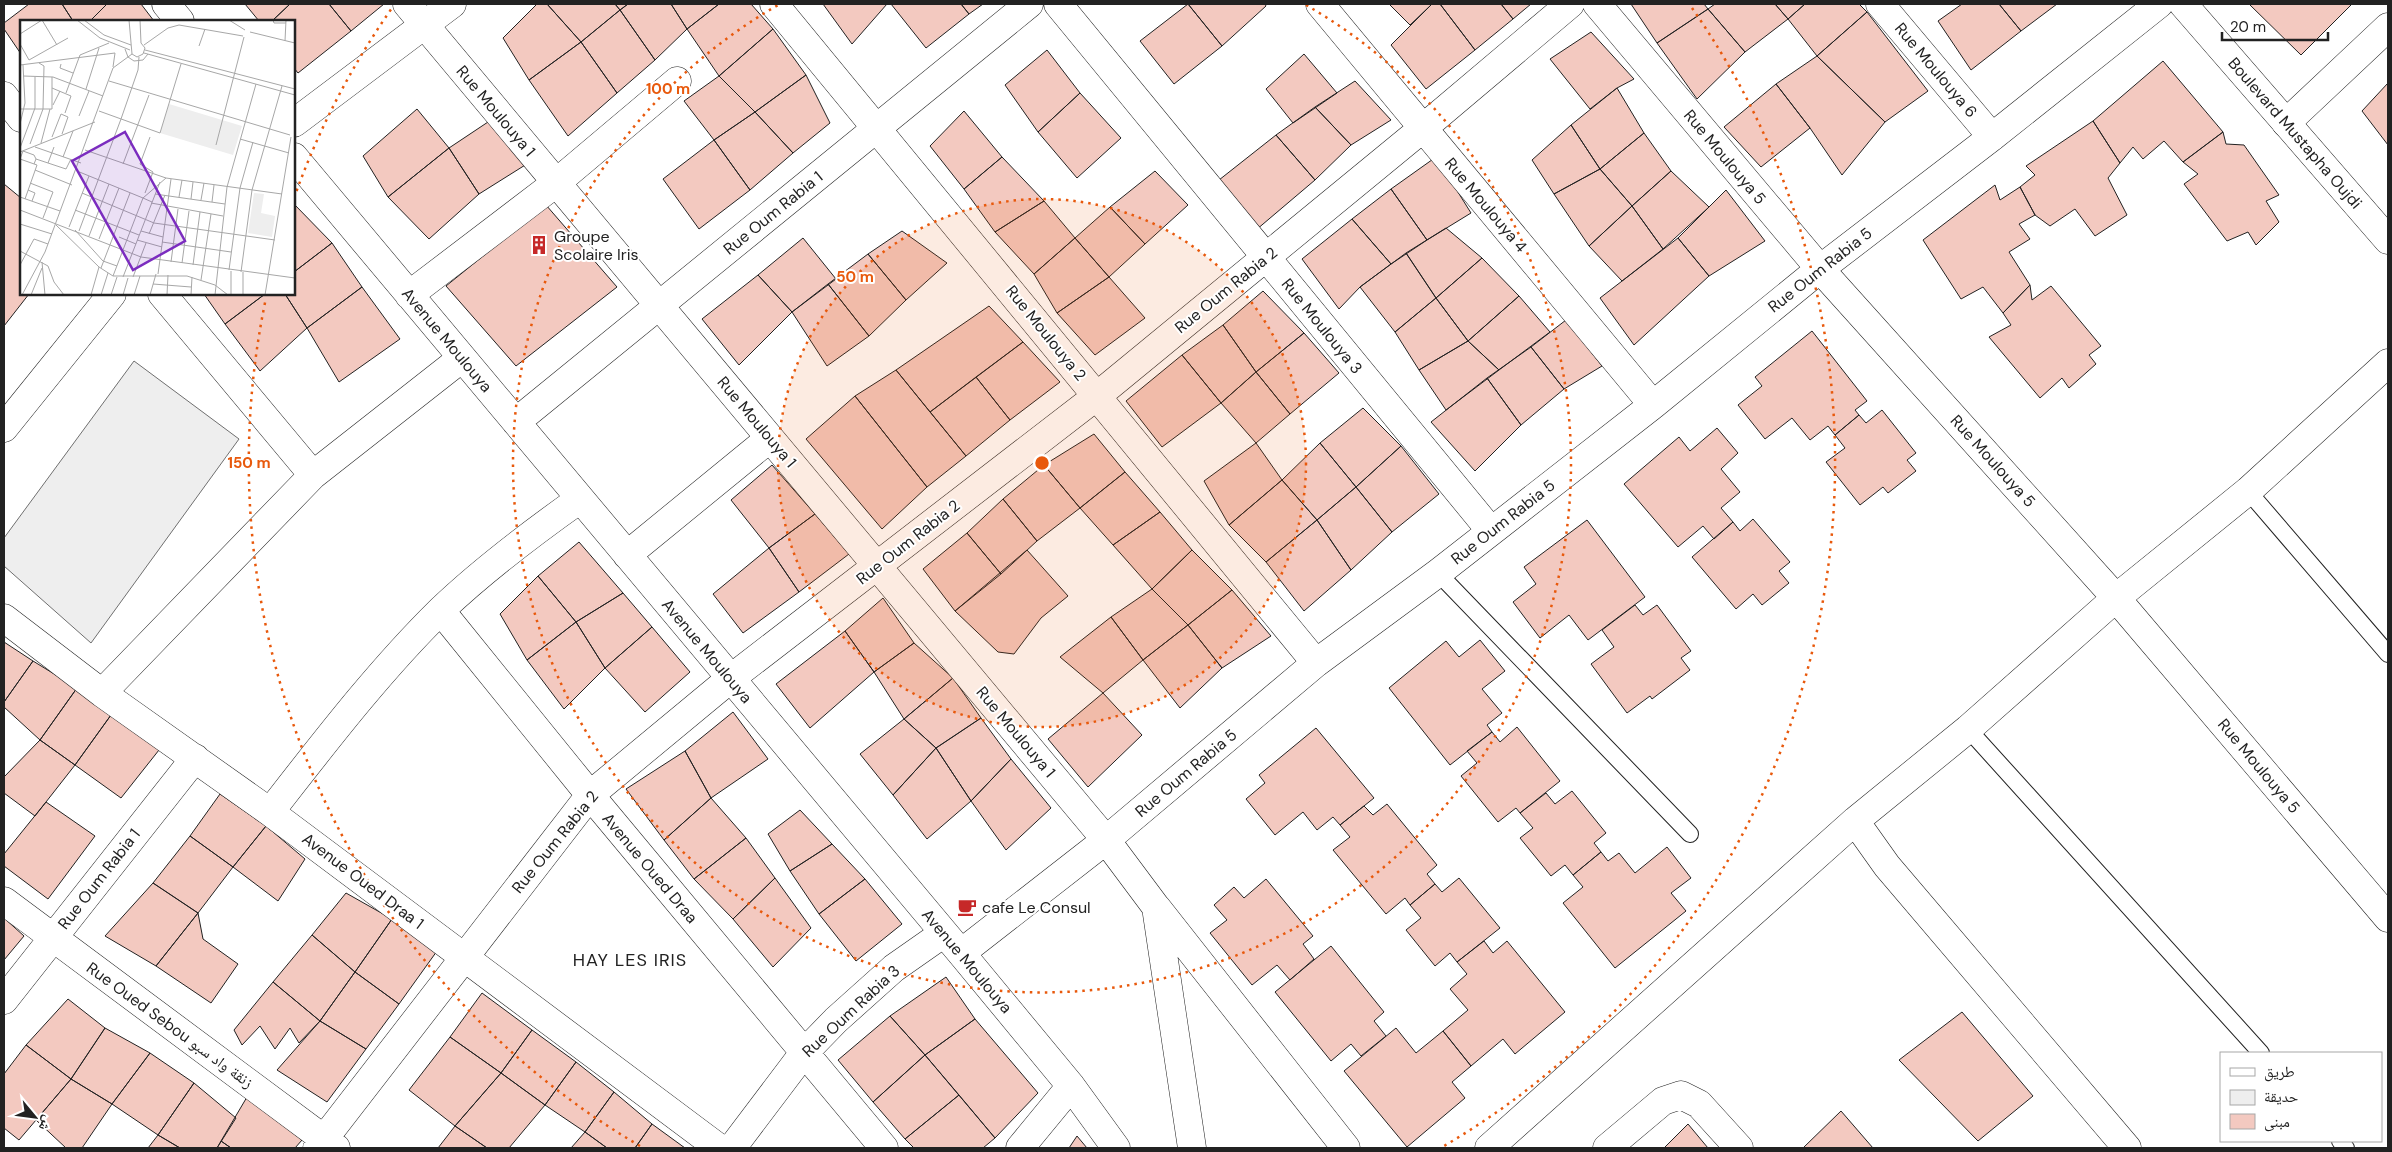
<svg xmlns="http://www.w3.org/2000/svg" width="2392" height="1152" font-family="'DM Sans','Noto Naskh Arabic',sans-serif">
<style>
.green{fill:#eee;stroke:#6f6f6f}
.building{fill:#f3c9c0;stroke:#222}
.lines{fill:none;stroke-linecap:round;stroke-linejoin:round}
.lane-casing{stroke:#222;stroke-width:18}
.street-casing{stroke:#222;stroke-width:29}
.secondary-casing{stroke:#222;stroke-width:29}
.lane{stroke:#fff;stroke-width:16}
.street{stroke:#fff;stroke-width:28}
.secondary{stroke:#fff;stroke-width:28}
.ring{fill:none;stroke:#e8590c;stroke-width:2.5;stroke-dasharray:2.5 5}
.labels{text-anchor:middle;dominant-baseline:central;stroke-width:4;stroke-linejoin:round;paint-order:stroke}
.street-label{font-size:16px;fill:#222;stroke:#fff}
.poi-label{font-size:16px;fill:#222;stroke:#fff;text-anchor:start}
.neighbourhood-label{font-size:18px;letter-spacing:1px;fill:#222;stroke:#fff}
.inset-road{fill:none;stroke:#a7a7a7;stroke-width:1}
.view{fill:#7b2cbf;fill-opacity:0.15;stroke:#7b2cbf;stroke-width:2.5}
.inset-edge{fill:none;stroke:#222;stroke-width:2.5}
.centre{fill:#e8590c;stroke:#fff;stroke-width:2.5}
.ring-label{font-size:15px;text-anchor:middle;font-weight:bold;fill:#e8590c;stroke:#fff;stroke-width:4;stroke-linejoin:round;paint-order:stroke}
</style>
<rect width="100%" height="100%" fill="#fff"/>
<path class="green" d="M134,361L239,439L91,643L4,566V538Z"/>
<path class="building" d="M29,4H62L73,21H21V54L4,29V23Z
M62,4H107L90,21H73Z
M107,4H141L154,21H90Z
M245,4H290L272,21H259Z
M290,4H329L351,31L298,73L294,68V21H272Z
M329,4H384L351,31Z
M537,4H547L581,42L529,80L503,38Z
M547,4H615L620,10L581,42Z
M615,4H628L620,10Z
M628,4H671L687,29L655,60L620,10Z
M671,4H719L687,29Z
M719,4H751L773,29L719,76L687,29Z
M823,4H887L852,44Z
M891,4H961L969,14L926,48Z
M961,4H983L969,14Z
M1188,4L1222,46L1174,84L1140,41Z
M1188,4H1265L1266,6L1222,46Z
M1389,4H1432L1410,25Z
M1432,4H1440L1475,50L1426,89L1391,45Z
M1440,4H1501L1513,19L1475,50Z
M1501,4H1531L1513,19Z
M1631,4H1704L1708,9L1657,43Z
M1715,4H1775L1788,19L1745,52L1708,9Z
M1775,4H1805L1788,19Z
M1805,4H1859L1867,12L1817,56L1788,19Z
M1962,4H1999L2021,31L1971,70L1938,21Z
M1999,4H2057L2021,31Z
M2249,4H2352L2301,55Z
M1708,9L1745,52L1697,99L1657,43Z
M620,10L655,60L617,93L581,42Z
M1867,12L1928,91L1885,122L1817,56Z
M773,29L806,75L755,112L719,76Z
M1591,32L1634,79L1617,88L1590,109L1550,59Z
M581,42L617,93L568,136L529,80Z
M1047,50L1080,93L1038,132L1005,85Z
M1304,54L1337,93L1293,123L1266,89Z
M1817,56L1885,122L1842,175L1810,128L1776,84Z
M2163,61L2223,132L2183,162L2164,141L2143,159L2133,147L2120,163L2093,121Z
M806,75L830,123L793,153L755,112Z
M719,76L755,112L714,140L684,101Z
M1355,81L1391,120L1351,145L1315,107Z
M2388,83V145L2362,111Z
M1776,84L1810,128L1761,167L1724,127Z
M1617,88L1644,133L1600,169L1571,125Z
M1080,93L1121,138L1077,178L1038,132Z
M1315,107L1351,145L1315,180L1276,135Z
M417,109L449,148L388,197L363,156Z
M964,111L1002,157L964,189L930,146Z
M755,112L793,153L750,190L714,140Z
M497,116L530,162L479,194L449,148Z
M2093,121L2120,163L2108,178L2127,215L2095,236L2075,209L2050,226L2035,215L2020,187L2035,175L2026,166Z
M1571,125L1600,169L1554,194L1532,160Z
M2223,132L2226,144L2244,145L2279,195L2266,201L2279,222L2256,245L2248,232L2227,241L2184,184L2198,174L2183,162Z
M1644,133L1671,171L1632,206L1600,169Z
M1276,135L1315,180L1256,230L1219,180Z
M714,140L750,190L699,229L663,179Z
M449,148L479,194L429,239L388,197Z
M1002,157L1044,201L995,232L964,189Z
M1436,157L1471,213L1427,240L1391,189Z
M1600,169L1632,206L1589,246L1554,194Z
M1155,171L1188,205L1145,244L1110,207Z
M1671,171L1709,207L1663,249L1632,206Z
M4,184L21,198V294H29L4,326Z
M1995,185L2000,200L2020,187L2035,215L2019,224L2030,239L2009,252L2030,285L2003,313L1983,287L1961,299L1923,240Z
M1391,189L1427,240L1391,264L1352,219Z
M1726,190L1765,241L1709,276L1678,238Z
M1044,201L1075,238L1034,274L995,232Z
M294,204L332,243L294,272Z
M546,205L617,287L516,366L446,286Z
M1632,206L1663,249L1622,281L1589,246Z
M1110,207L1145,244L1109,277L1075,238Z
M1352,219L1391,264L1360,287L1339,309L1302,259Z
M1446,228L1482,258L1436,298L1406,253Z
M902,231L947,263L906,300L868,254Z
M803,238L836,279L792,312L758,275Z
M1075,238L1109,277L1057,313L1034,274Z
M1678,238L1709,276L1634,345L1600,298Z
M332,243L362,287L307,328L285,294H294V272Z
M1406,253L1436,298L1395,332L1360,287Z
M868,254L906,300L869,336L828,284Z
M1482,258L1519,296L1468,341L1436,298Z
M758,275L792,312L739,365L702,319Z
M1109,277L1145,318L1095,355L1057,313Z
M828,284L869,336L827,366L792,312Z
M2030,285L2032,300L2051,286L2101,346L2089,355L2096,364L2069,388L2062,378L2040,398L1989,337L2011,325L2003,313Z
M362,287L400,339L339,382L307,328Z
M1263,291L1304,333L1256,372L1223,325Z
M204,294H265L225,324Z
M265,294H285L307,328L260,371L225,324Z
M1519,296L1550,332L1499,370L1468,341Z
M1436,298L1468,341L1419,370L1395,332Z
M989,306L1023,342L930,412L896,370Z
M1566,320L1602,366L1564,389L1531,347Z
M1223,325L1256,372L1221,403L1182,355Z
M1812,331L1867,401L1855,410L1859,415L1835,435L1828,426L1810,440L1792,418L1765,439L1738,405L1762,386L1755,377Z
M1304,333L1339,373L1290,414L1256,372Z
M1468,341L1499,370L1446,410L1419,370Z
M1023,342L1060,382L1010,420L976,377Z
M1531,347L1564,389L1521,425L1487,378Z
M1182,355L1221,403L1162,447L1126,401Z
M896,370L966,456L927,487L855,396Z
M1256,372L1290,414L1256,443L1221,403Z
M976,377L1010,420L966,456L930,412Z
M1487,378L1521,425L1475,471L1431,422Z
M855,396L927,487L882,529L806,439Z
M1363,408L1401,446L1356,487L1320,443Z
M1882,410L1916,453L1907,460L1916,471L1888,493L1883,487L1860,505L1826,462L1845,448L1835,435L1859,415L1866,423Z
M1717,428L1738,453L1721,469L1740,492L1721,508L1733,522L1714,539L1703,526L1678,547L1624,484L1679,437L1690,451Z
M1094,434L1125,472L1080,508L1044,465Z
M1256,443L1282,480L1229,525L1204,481Z
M1320,443L1356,487L1317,520L1282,480Z
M1401,446L1439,494L1392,532L1356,487Z
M772,465L815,514L769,548L731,500Z
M1044,465L1080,508L1037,541L1003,499Z
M1125,472L1160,512L1113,545L1080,508Z
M1282,480L1317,520L1266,562L1229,525Z
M1356,487L1392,532L1351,570L1317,520Z
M1003,499L1037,541L1001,574L967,533Z
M1160,512L1192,550L1152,589L1113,545Z
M815,514L849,554L799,592L769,548Z
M1753,519L1790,562L1779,571L1789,583L1762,605L1753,594L1736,609L1692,557L1733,522L1740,531Z
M1317,520L1351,570L1304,611L1266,562Z
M1587,520L1645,597L1588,640L1569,615L1540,638L1513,602L1536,584L1524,567Z
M967,533L1001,574L955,611L923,569Z
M579,542L623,593L576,622L538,576Z
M769,548L799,592L743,633L713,594Z
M1027,550L1068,596L1041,618L1014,654L998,652L955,611Z
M1192,550L1232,590L1188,625L1152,589Z
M538,576L576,622L527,660L500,614Z
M1152,589L1188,625L1143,660L1111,617Z
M1232,590L1271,636L1222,668L1188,625Z
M623,593L652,627L605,668L576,622Z
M883,598L914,643L874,672L845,631Z
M1635,605L1643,615L1657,605L1691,651L1681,658L1690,670L1652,699L1650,696L1627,713L1591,664L1614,647L1602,630Z
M1111,617L1143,660L1103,693L1060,657Z
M576,622L605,668L564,709L527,660Z
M1188,625L1222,668L1180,708L1143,660Z
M652,627L690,672L645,712L605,668Z
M845,631L874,672L810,728L776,684Z
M1480,640L1505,671L1482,689L1502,713L1487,725L1492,732L1450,765L1389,688L1446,641L1459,657Z
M4,642L33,661L4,702Z
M914,643L953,678L904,719L874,672Z
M33,661L77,688L40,740L4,707V702Z
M953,678L981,718L936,748L904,719Z
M77,688L111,715L75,765L40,740Z
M1103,693L1142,735L1088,787L1048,739Z
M733,712L768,759L711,798L685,751Z
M111,715L159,750L121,798L75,765Z
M981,718L1011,759L971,801L936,748Z
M904,719L936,748L893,795L860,754Z
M1517,727L1560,781L1520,813L1516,808L1498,822L1461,776L1477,763L1467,751L1492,732L1500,742Z
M1316,728L1374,798L1340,825L1333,817L1317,830L1303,812L1275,835L1246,799L1265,783L1259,775Z
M40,740L75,765L35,816L4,793V777Z
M936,748L971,801L927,839L893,795Z
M685,751L711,798L664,840L626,789Z
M1011,759L1051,808L1006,850L971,801Z
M1572,791L1606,833L1594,843L1601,852L1573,875L1565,865L1551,876L1520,838L1533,828L1520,813L1546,793L1555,804Z
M220,794L266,826L233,867L190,836Z
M711,798L746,838L694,879L664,840Z
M46,802L95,836L48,899L4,866V854Z
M1387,804L1437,865L1427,874L1435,884L1410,905L1405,898L1386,914L1333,850L1350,837L1340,825L1364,806L1373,815Z
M800,810L832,844L790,871L768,834Z
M266,826L305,859L278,901L233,867Z
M190,836L233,867L198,913L153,883Z
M746,838L775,878L733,919L694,879Z
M832,844L865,879L819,914L790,871Z
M1667,847L1691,878L1671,893L1686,911L1615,968L1563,903L1583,887L1573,875L1601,852L1608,861L1619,853L1635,873Z
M775,878L811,928L773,967L733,919Z
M1459,878L1500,928L1457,962L1450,953L1435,966L1406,930L1421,918L1410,905L1435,884L1442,892Z
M865,879L902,924L856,961L819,914Z
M1266,879L1313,936L1303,944L1314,959L1290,980L1277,965L1252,985L1210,933L1227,920L1214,905L1234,887L1244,898Z
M153,883L198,913L156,966L105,936Z
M346,893L392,919L355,972L312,935Z
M198,913L203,939L238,964L211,1003L156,966Z
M4,918L24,936L4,960Z
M392,919L437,951L399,1004L355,972Z
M312,935L355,972L320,1021L273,982Z
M1484,941L1493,953L1507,941L1565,1012L1515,1054L1503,1039L1471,1066L1443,1031L1468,1010L1450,989L1467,974L1457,962Z
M1331,946L1384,1012L1374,1021L1386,1036L1361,1056L1351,1044L1331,1061L1275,992Z
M355,972L399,1004L366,1049L320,1021Z
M946,977L975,1019L925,1055L890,1016Z
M273,982L320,1021L299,1043L290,1028L275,1049L260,1026L242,1045L234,1030Z
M482,993L532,1030L501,1073L450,1037Z
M68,999L105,1028L71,1079L26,1045Z
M1962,1012L2033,1096L1978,1141L1899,1060Z
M890,1016L925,1055L873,1102L838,1060Z
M975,1019L1038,1093L995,1138L925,1055Z
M320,1021L366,1049L327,1102L277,1070Z
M105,1028L150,1053L112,1104L71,1079Z
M1396,1028L1416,1053L1443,1031L1471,1066L1452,1082L1465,1098L1407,1147L1344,1071Z
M532,1030L576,1062L545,1105L501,1073Z
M450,1037L501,1073L455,1126L409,1090Z
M26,1045L71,1079L19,1140L4,1128V1074Z
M150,1053L194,1083L158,1135L112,1104Z
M925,1055L959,1095L905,1139L873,1102Z
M576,1062L614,1092L585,1132L545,1105Z
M501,1073L545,1105L509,1148H487L455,1126Z
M71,1079L112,1104L82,1148H66L36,1120Z
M194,1083L236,1118L217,1148H180L158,1135Z
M614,1092L652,1124L635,1148H607L585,1132Z
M959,1095L995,1138L983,1148H914L905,1139Z
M247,1097L302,1140L295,1148H231L221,1141Z
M1841,1111L1873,1148H1803Z
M652,1124L685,1148H635Z
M1688,1124L1708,1148H1664Z
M455,1126L487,1148H438Z
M585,1132L607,1148H571Z
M158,1135L180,1148H148Z
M1077,1136L1087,1148H1069Z
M221,1141L231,1148H217Z"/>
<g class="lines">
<g class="lane-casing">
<path id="lane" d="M2248,491L2388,654
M1438,573L1690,834
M1968,729L2261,1053
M2340,1141L2346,1148"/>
</g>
<g class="street-casing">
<path id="street" d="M166,4L180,21
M407,4L1106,840L961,953
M774,4L1316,663
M1058,4L1491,531
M1320,4L1653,405
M1597,4L1820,269L2116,598L2388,918
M1880,4L1992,137
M4,96L21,118
M2286,123L2388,27
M294,157L961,953L1071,1086L1116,1148
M162,294L313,475
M409,295L556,183L677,81
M516,422L1029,4
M627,555L770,438
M441,611L590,795L884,1148
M4,618L102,693L270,812L719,1148
M102,693L313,475L462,358
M270,812C324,743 378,672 441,610C484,569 532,533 580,499
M1855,821L1887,866L2127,1148
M4,901L336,1148
M1157,908L1346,1148
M4,1000L195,758
M317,1148L590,795L730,679L1097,396L1422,129L1570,4
M732,1148L803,1054L836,1020L894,968L944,933
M1020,1148L1071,1086
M1192,1148L1156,907L1106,840L1316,663L1438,573L1653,405L1820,269L1992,137L2159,4
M1489,1148L1855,821L1968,729L2116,598L2248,491L2388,363
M1607,1148L1663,1101L1681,1095L1699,1104L1739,1148"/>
</g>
<g class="secondary-casing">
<path id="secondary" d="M2183,4L2388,240
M294,123L452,4
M4,428L112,294"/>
</g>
<use href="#lane" class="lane"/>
<use href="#street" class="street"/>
<use href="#secondary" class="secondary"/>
</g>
<circle cx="1042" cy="463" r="264" fill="#e8590c" fill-opacity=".12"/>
<g class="ring">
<circle cx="1042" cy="463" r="264"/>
<path d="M1306 5A529 529 0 1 1 778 5"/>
<path d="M640 1146A793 793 0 0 1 266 298M294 198A793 793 0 0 1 392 8M1692 8A793 793 0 0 1 1444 1146"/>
</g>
<defs>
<g id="building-bare" transform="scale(1.5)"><path d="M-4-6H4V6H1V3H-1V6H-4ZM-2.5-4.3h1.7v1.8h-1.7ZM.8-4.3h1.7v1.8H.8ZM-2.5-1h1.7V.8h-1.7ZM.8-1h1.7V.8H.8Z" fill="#c62828" stroke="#fff" stroke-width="2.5" paint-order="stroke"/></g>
<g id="cafe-bare" transform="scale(1.5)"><path d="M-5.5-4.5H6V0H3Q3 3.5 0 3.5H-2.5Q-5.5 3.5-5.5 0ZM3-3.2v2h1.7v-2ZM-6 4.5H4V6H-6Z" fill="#c62828" stroke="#fff" stroke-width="2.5" paint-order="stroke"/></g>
</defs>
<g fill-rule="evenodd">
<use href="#building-bare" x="539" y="245"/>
<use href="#cafe-bare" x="967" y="907"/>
</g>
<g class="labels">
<g class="street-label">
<text transform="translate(1936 70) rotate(50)">Rue Moulouya 6</text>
<text transform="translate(496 111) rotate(50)">Rue Moulouya 1</text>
<text transform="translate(2295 133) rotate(49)">Boulevard Mustapha Oujdi</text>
<text transform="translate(1725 157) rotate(50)">Rue Moulouya 5</text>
<text transform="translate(1486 205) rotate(50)">Rue Moulouya 4</text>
<text transform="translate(773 213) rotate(-39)">Rue Oum Rabia 1</text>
<text transform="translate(1820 270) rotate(-38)">Rue Oum Rabia 5</text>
<text transform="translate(1226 290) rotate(-39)">Rue Oum Rabia 2</text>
<text transform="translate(1322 326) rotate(51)">Rue Moulouya 3</text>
<text transform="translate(1046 333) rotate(51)">Rue Moulouya 2</text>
<text transform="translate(447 340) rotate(50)">Avenue Moulouya</text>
<text transform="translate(757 422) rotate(50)">Rue Moulouya 1</text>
<text transform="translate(1993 461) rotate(48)">Rue Moulouya 5</text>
<text transform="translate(1503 522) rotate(-38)">Rue Oum Rabia 5</text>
<text transform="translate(908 542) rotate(-38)">Rue Oum Rabia 2</text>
<text transform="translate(707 651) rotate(50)">Avenue Moulouya</text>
<text transform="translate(1016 732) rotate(50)">Rue Moulouya 1</text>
<text transform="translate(2259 766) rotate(50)">Rue Moulouya 5</text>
<text transform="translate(1186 773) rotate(-40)">Rue Oum Rabia 5</text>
<text transform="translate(555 842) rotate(-51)">Rue Oum Rabia 2</text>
<text transform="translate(650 868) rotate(50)">Avenue Oued Draa</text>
<text transform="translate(99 879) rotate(-52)">Rue Oum Rabia 1</text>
<text transform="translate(363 881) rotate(37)">Avenue Oued Draa 1</text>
<text transform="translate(967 961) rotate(50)">Avenue Moulouya</text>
<text transform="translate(851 1011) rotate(-43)">Rue Oum Rabia 3</text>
<text transform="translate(170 1025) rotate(36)">Rue Oued Sebou زنقة واد سبو</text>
</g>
<g class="poi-label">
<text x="554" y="236">Groupe<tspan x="554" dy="18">Scolaire Iris</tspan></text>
<text x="982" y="907">cafe Le Consul</text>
</g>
<g class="neighbourhood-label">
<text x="630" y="960">HAY LES IRIS</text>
</g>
</g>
<g transform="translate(20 20)">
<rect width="275" height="275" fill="#fff"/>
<path d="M149,84L222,106L213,135L140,113ZM234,173L244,174L241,193L255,196L252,217L228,213Z" fill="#eee"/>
<path class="inset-road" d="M57,0L80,18L110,30M64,0L84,15L111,25M109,0L112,34M120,0L121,23M209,0L225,10M253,0L254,3H266M230,12L275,23M0,14L22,0L37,25M265,21L266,0M0,24L9,40L48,18M124,25L148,8L159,5L223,16M179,26L185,9M105,29L108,37L114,41L123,40L128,34M125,30L275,69M124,33L275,75M112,34L117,37L123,34L125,28L121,23M41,44L40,48L53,53M0,45L95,33L93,47M3,56L33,57L83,76M89,61L270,115M32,68L51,76L45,93M66,69L79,28M46,73L60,35L89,23M33,85L40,71M0,89H32V57M79,91L140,113L161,44M59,96L69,71M0,104L5,83L3,45M32,117L41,94L48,97L42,114M220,119L269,133M21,123L30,89M10,124L23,89L24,46L19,43M196,125L224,17M15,127L61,143M0,128L15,88V57M65,130L146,158L262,174M0,132L75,102M43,137L53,111M0,139L17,145L5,179M0,139L3,131L14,135L16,139M28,143L34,127M14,144L16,139L46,149L51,139M103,144L129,75M15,150L52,165M57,151L123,178L146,158M10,163L33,172L23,198M8,170L15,173L12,181M62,173L134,203L255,220M125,173L133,152L120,144L130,117M135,174L205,184M0,177L40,191M159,177L162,160M171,179L173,162M181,180L184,163M192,182L194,165M131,183L203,196M0,190L121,237L275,258M55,190L119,215M0,204L32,214M36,205L79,247L93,256H167L195,265L208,275M49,207L69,156M55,210L83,241L97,246M59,211L101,99L118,50L119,37M121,211L143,217M129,214L145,175M69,216L89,164M99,217L116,224M79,219L99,168M117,220L142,227M142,222L211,232M0,231L28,246L34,262L44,275M22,242L25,275M151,242L158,189M162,243L169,191M0,245L14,219L28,224M173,245L180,192M81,248L110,173M209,250L220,168L233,122M221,252L232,170L262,66M223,252V275M138,254L151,159M93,256L123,178L132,182M103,257L140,162M113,257L126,223M181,260L191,194M133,264L171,267M2,275L25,232L93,48L112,34M11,275L22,248M71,275L79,247M81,275L88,253M91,275L97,257M103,275L108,258M114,275L120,256M130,275L136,254M147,275L148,255M171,275L172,257M195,275L207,167L236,64M211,275V251M245,275L271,117"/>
<path class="view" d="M105,112L165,221L113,250L52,141Z"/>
<rect width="275" height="275" class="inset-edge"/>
</g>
<circle cx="1042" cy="463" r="8" class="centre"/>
<g class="ring-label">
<text x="668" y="94">100 m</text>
<text x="855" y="282">50 m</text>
<text x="249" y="468">150 m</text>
</g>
<rect width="2392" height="1152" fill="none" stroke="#222222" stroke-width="10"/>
<rect x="2220" y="1052" width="162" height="90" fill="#ffffff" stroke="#a7a7a7"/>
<rect x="2230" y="1068" width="25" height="8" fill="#ffffff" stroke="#a7a7a7"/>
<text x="2264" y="1077" font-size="15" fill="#222222">طريق</text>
<rect x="2230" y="1090" width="25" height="15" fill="#eeeeee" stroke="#a7a7a7"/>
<text x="2264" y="1102" font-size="15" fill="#222222">حديقة</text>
<rect x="2230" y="1114" width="25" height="15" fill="#f3c9c0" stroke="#a7a7a7"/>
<text x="2264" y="1127" font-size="15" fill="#222222">مبنى</text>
<g transform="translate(35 1117) rotate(119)" stroke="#ffffff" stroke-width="4" paint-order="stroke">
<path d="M0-4L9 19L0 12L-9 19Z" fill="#222222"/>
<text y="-8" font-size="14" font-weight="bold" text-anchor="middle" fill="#222222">ش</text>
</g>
<path d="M2222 32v8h106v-8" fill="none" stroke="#222222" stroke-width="2.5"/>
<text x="2230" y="32" font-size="15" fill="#222222" stroke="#ffffff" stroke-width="4" paint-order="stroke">20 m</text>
</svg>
